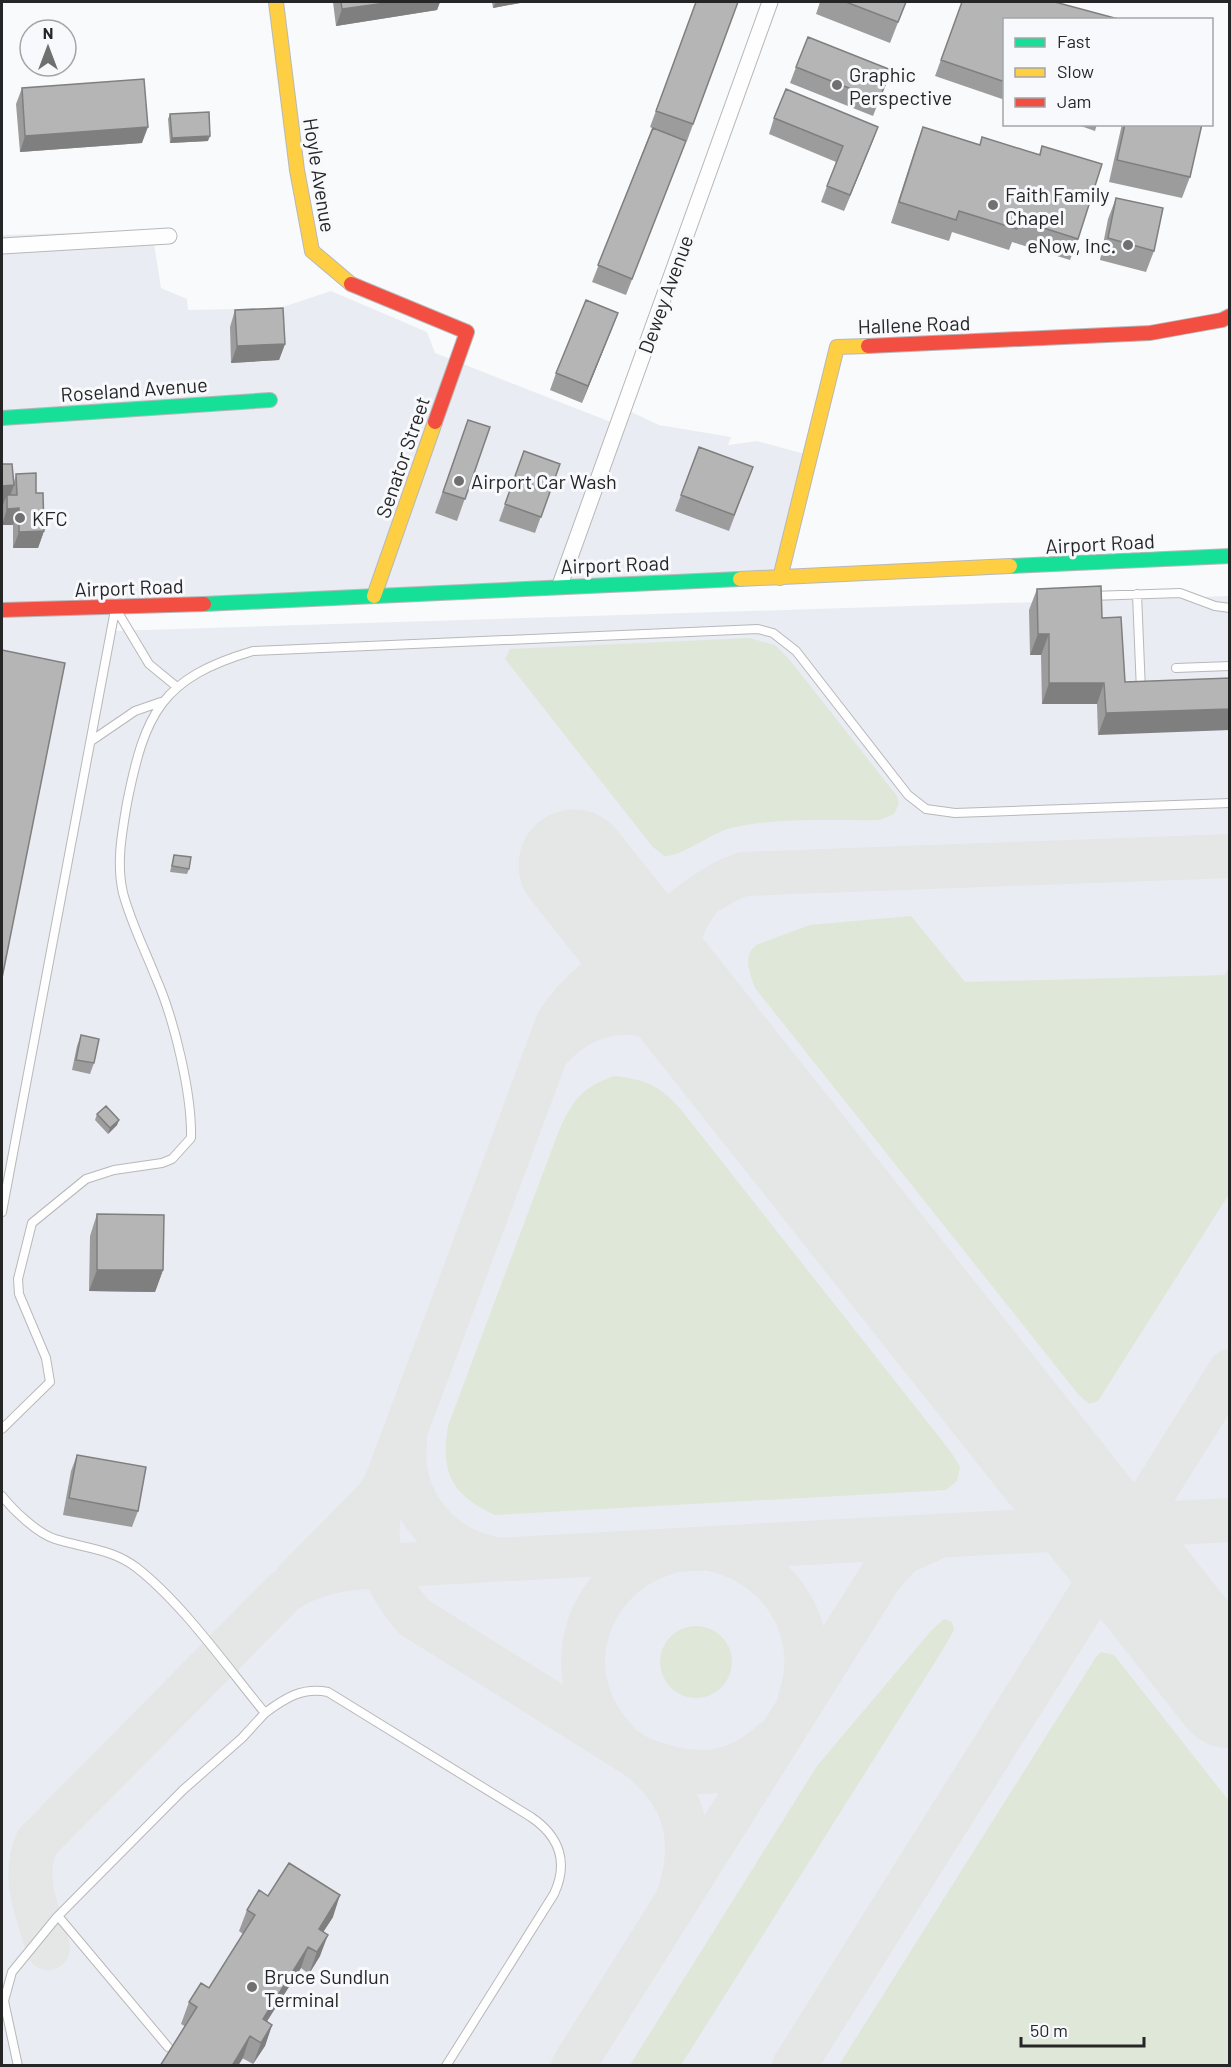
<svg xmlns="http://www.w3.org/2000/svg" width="1231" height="2067" font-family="Barlow,sans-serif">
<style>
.built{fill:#e9ecf2}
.green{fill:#dfe7d8}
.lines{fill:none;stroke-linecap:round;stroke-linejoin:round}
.taxiway{stroke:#e5e6e6;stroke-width:44}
.runway{stroke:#e5e6e6;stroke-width:111}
.lane-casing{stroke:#b7b8b9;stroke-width:10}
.street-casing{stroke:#b7b8b9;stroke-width:17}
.fast-casing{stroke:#b7b8b9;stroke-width:16}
.slow-casing{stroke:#b7b8b9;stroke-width:16}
.jam-casing{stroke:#b7b8b9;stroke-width:16}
.lane{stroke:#fefefe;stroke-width:8}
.street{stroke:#fefefe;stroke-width:15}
.fast{stroke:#16e098;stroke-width:14}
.slow{stroke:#ffcf43;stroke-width:14}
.jam{stroke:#f24e42;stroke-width:14}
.wall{fill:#9c9c9d}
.shaded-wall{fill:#7f7f7f}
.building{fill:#b5b5b6;stroke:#7f7f7f;stroke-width:1.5}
.poi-dot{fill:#707071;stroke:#f8f9fc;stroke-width:2}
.labels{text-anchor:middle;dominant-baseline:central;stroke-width:6;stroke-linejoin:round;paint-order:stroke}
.poi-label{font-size:20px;fill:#262627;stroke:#f8f9fc;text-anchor:start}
.street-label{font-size:20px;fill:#262627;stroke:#f8f9fc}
</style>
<rect width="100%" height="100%" fill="#f9fafb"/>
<path class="built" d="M152,231L161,288L187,299L188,310L280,308L331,291L427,332L435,353L621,426L627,410L659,425L731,437L728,445L757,441L812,456L782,579L116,608L112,631L1229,596V2065H2V235Z"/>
<path class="green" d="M749,638L775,645L789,659L897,796L899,804L894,814L880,820C835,821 774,817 731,828C711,833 679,858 664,856L652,846L505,659L510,649Z
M911,916L965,982L1225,975L1229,966V1194L1098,1401L1089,1404L1078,1394L755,988C750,973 742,957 756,945L810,925Z
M614,1076C647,1080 660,1085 682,1111L951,1452L960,1467L957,1481L946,1490L495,1515C452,1495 440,1473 448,1426L560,1128C575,1097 582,1088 614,1076Z
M944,1619L952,1622L954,1630L942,1651L681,2065H630L817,1766L930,1632Z
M660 1662a36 36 0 1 1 72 0a36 36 0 1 1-72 0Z
M1101,1652L1114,1655L1229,1801V2065H839L1096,1657Z"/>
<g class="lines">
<path class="taxiway" d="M689,1012C675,972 670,936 698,901
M550,1049C599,995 654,1011 711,1038
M405,1441C399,1498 436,1547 492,1558
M715,1550C781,1565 823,1632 800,1698
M296,1580L376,1499L385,1485
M616,1740C555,1677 583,1580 665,1553
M639,1758C690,1778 731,1780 773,1741
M678,1898C697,1841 687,1797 639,1758L414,1617C377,1574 369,1537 386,1483L558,1022C580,987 616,965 647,940C677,916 706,887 743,874L1230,856
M48,1948C38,1913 21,1877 37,1842L285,1591C316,1571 346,1568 382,1566L1230,1520
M573,2066L881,1576L902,1553L935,1538
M794,2066L1230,1371"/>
<path class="runway" d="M574,865L1230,1693"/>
<g class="lane-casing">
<path id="lane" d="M1137,594L1141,691
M1091,596L1180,593L1215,606L1230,608
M116,609L149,664L177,687
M1176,668L1230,666
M91,741L135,711L161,702
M2,1212L115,610
M2,1429L50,1382L46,1358L19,1294L18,1279L32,1223L86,1179L114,1170L162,1163L172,1159L191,1138C192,1093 174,1019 156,978C145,950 131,923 123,893C116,863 122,833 127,803C145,713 161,678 253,651L758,629L773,633L796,651L908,795L926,809L955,813L1230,803
M2,1496C14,1511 37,1533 55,1539C84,1548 113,1549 137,1568C183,1604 227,1667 265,1713C285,1698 302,1687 328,1692L531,1817C559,1836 569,1862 554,1894L446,2066
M58,1916L168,2047
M18,2066L4,2001L12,1972L57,1917L183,1790L242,1738L265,1713"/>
</g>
<g class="street-casing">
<path id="street" d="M2,246L169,236
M560,585L770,2"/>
</g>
<g class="fast-casing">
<path id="fast" d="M2,418L270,400
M1010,566L1230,556
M204,604L740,579"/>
</g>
<g class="slow-casing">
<path id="slow" d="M276,2L297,170L312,251L351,284
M780,578L837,347L868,346
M740,579L1010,566
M374,596L435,422"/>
</g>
<g class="jam-casing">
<path id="jam" d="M351,284L467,332L435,422
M868,346L1150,333L1222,320L1230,316
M2,610L204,604"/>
</g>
<use href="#lane" class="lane"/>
<use href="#street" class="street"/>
<use href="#fast" class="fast"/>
<use href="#slow" class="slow"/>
<use href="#jam" class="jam"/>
</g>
<path class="wall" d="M333,2H440L437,10L336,26Z
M492,2H521L520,3L493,8Z
M696,2H738L687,141L669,134L686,141L626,295L592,282L652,128L650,127Z
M820,2H906L890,43L816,14Z
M962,2L1005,20V100L935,76Z
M796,67L891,70L873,116L790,83Z
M22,88L142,143L20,152L16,104Z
M170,114L208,141L170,143L168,119Z
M774,118L878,127L844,211L821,202L836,162L769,134Z
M1075,124H1097L1095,131Z
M1122,124H1202L1190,177L1182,198L1109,182Z
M923,127L980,145L1039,155L1042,146L1078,239L1070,260L1012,242L1009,250L952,232L949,241L891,223L915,149Z
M1116,198L1154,251L1146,272L1100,260L1108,219Z
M235,310L285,344L279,360L231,363L230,327Z
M618,313L582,403L550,390L556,373Z
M468,420L490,427L457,521L435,513Z
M699,447L753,467L729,531L675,511Z
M524,451L560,464L535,533L499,521Z
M2,464L14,482L16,474L36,493L44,531L38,548H13V525H2Z
M1037,589L1102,618L1125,682L1098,735L1097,704H1042L1041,655H1030L1029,610Z
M174,855L189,869L187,874L170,872Z
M81,1035L94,1063L90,1074L72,1070L77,1046Z
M97,1114L119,1120L117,1125L108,1134L95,1120Z
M97,1214L163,1270L155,1292L89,1291L90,1236Z
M77,1455L138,1511L132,1527L63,1515L71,1471Z
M268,1896L333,1917L323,1932L320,1956L309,1974L301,1968L267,2021L272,2025L265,2046L253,2064L181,2024L189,2002L209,1988L243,1934L239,1931L247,1910Z"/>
<path class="shaded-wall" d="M393,2H440L437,10L336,26L342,9Z
M496,2H521L520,3L493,8Z
M148,127L142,143L20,152L25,136Z
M878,127L872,143L844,211L850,195Z
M210,136L208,141L170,143L172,138Z
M618,313L612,329L582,403L588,386Z
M285,344L279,360L231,363L237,346Z
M14,485L7,504V495L2,507V486Z
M19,508L13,525H2L7,509Z
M44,531L38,548H13L19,532Z
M1038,634H1049L1041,655H1030Z
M1049,683H1104L1097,704H1042Z
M1230,709V730L1098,735L1106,713Z
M119,1120L117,1125L108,1134L110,1128Z
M97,1270H163L155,1292L89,1291Z
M340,1895L333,1917L311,1951L319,1929Z
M328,1935L320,1956L309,1974L317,1952Z
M308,1947L301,1968L255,2040L263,2019Z
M272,2025L265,2046L253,2064L261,2043Z
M250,2036L243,2058L238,2066H232Z"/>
<path class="building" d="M341,2H393L342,9Z
M696,2H738L693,124L656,111Z
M846,2H906L898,22Z
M962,2H1055L1122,20H1005V82L941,60Z
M808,37L891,70L879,100L796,67Z
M144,79L148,127L25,136L22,88Z
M786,89L878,127L850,195L827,186L843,146L774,118Z
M209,112L210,136L172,138L170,114Z
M1125,124H1202L1190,177L1117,160Z
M923,127L980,145L982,137L1040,155L1042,146L1102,164L1078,239L1019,220L1017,229L959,211L956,220L899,202Z
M653,128L686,141L632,279L598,265Z
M1116,198L1163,208L1154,251L1108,238Z
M586,300L618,313L588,386L556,373Z
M283,308L285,344L237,346L235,310Z
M468,420L490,427L465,499L443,492Z
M699,447L753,467L734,515L681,495Z
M524,451L560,464L541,517L505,504Z
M2,464H12L14,485L2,486Z
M36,473V493H43L44,531L19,532V508L7,509V495H17L16,474Z
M1101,586L1102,618L1121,617L1125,682L1230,678V709L1106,713L1104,683H1049V634H1038L1037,589Z
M2,650L65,663L2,978Z
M174,855L191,857L189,869L172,866Z
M81,1035L99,1039L94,1063L76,1060Z
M106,1106L119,1120L110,1128L97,1114Z
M97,1214L164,1215L163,1270H97Z
M77,1455L146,1467L138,1511L69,1498Z
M289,1863L340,1895L319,1929L328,1935L317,1952L308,1947L263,2019L272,2025L261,2043L250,2036L232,2066H160L197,2007L189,2002L201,1983L209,1988L255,1915L247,1910L259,1890L268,1896Z"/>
<g class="poi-dot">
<circle cx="837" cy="85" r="6"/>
<circle cx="993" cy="205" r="6"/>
<circle cx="1128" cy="245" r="6"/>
<circle cx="459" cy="481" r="6"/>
<circle cx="20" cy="518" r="6"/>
<circle cx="252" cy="1987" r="6"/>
</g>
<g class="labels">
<g class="poi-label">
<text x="849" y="74">Graphic<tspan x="849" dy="23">Perspective</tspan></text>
<text x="1005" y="194">Faith Family<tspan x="1005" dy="23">Chapel</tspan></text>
<text x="1116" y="245" text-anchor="end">eNow, Inc.</text>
<text x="471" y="481">Airport Car Wash</text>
<text x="32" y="518">KFC</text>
<text x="264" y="1976">Bruce Sundlun<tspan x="264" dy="23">Terminal</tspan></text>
</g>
<g class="street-label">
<text transform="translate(320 175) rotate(81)">Hoyle Avenue</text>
<text transform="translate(665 294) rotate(-70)">Dewey Avenue</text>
<text transform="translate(914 324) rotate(-2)">Hallene Road</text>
<text transform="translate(134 389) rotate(-4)">Roseland Avenue</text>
<text transform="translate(402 457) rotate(-71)">Senator Street</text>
<text transform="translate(1100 543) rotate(-3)">Airport Road</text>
<text transform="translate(615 564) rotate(-2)">Airport Road</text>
<text transform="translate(129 587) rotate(-2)">Airport Road</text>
</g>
</g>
<rect width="1231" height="2067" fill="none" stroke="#262627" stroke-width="6"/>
<rect x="1003" y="18" width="210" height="108" fill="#f8f9fc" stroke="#a4a5a7" stroke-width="1.5"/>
<rect x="1015" y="38" width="30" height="9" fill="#16e098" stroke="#a4a5a7" stroke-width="1.5"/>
<text x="1057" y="48" font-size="18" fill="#262627">Fast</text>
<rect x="1015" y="68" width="30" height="9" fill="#ffcf43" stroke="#a4a5a7" stroke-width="1.5"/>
<text x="1057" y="78" font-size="18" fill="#262627">Slow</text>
<rect x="1015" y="98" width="30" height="9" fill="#f24e42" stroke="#a4a5a7" stroke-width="1.5"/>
<text x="1057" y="108" font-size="18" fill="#262627">Jam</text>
<g transform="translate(48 48)"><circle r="28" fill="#f8f9fc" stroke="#a4a5a7" stroke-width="1.5"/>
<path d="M0-4.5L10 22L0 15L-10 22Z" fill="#707071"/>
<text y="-9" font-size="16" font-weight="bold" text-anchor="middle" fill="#262627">N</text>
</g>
<path d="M1021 2037v9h123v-9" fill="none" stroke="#262627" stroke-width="3"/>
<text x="1030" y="2037" font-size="18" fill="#262627" stroke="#f8f9fc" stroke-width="4.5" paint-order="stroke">50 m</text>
</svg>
